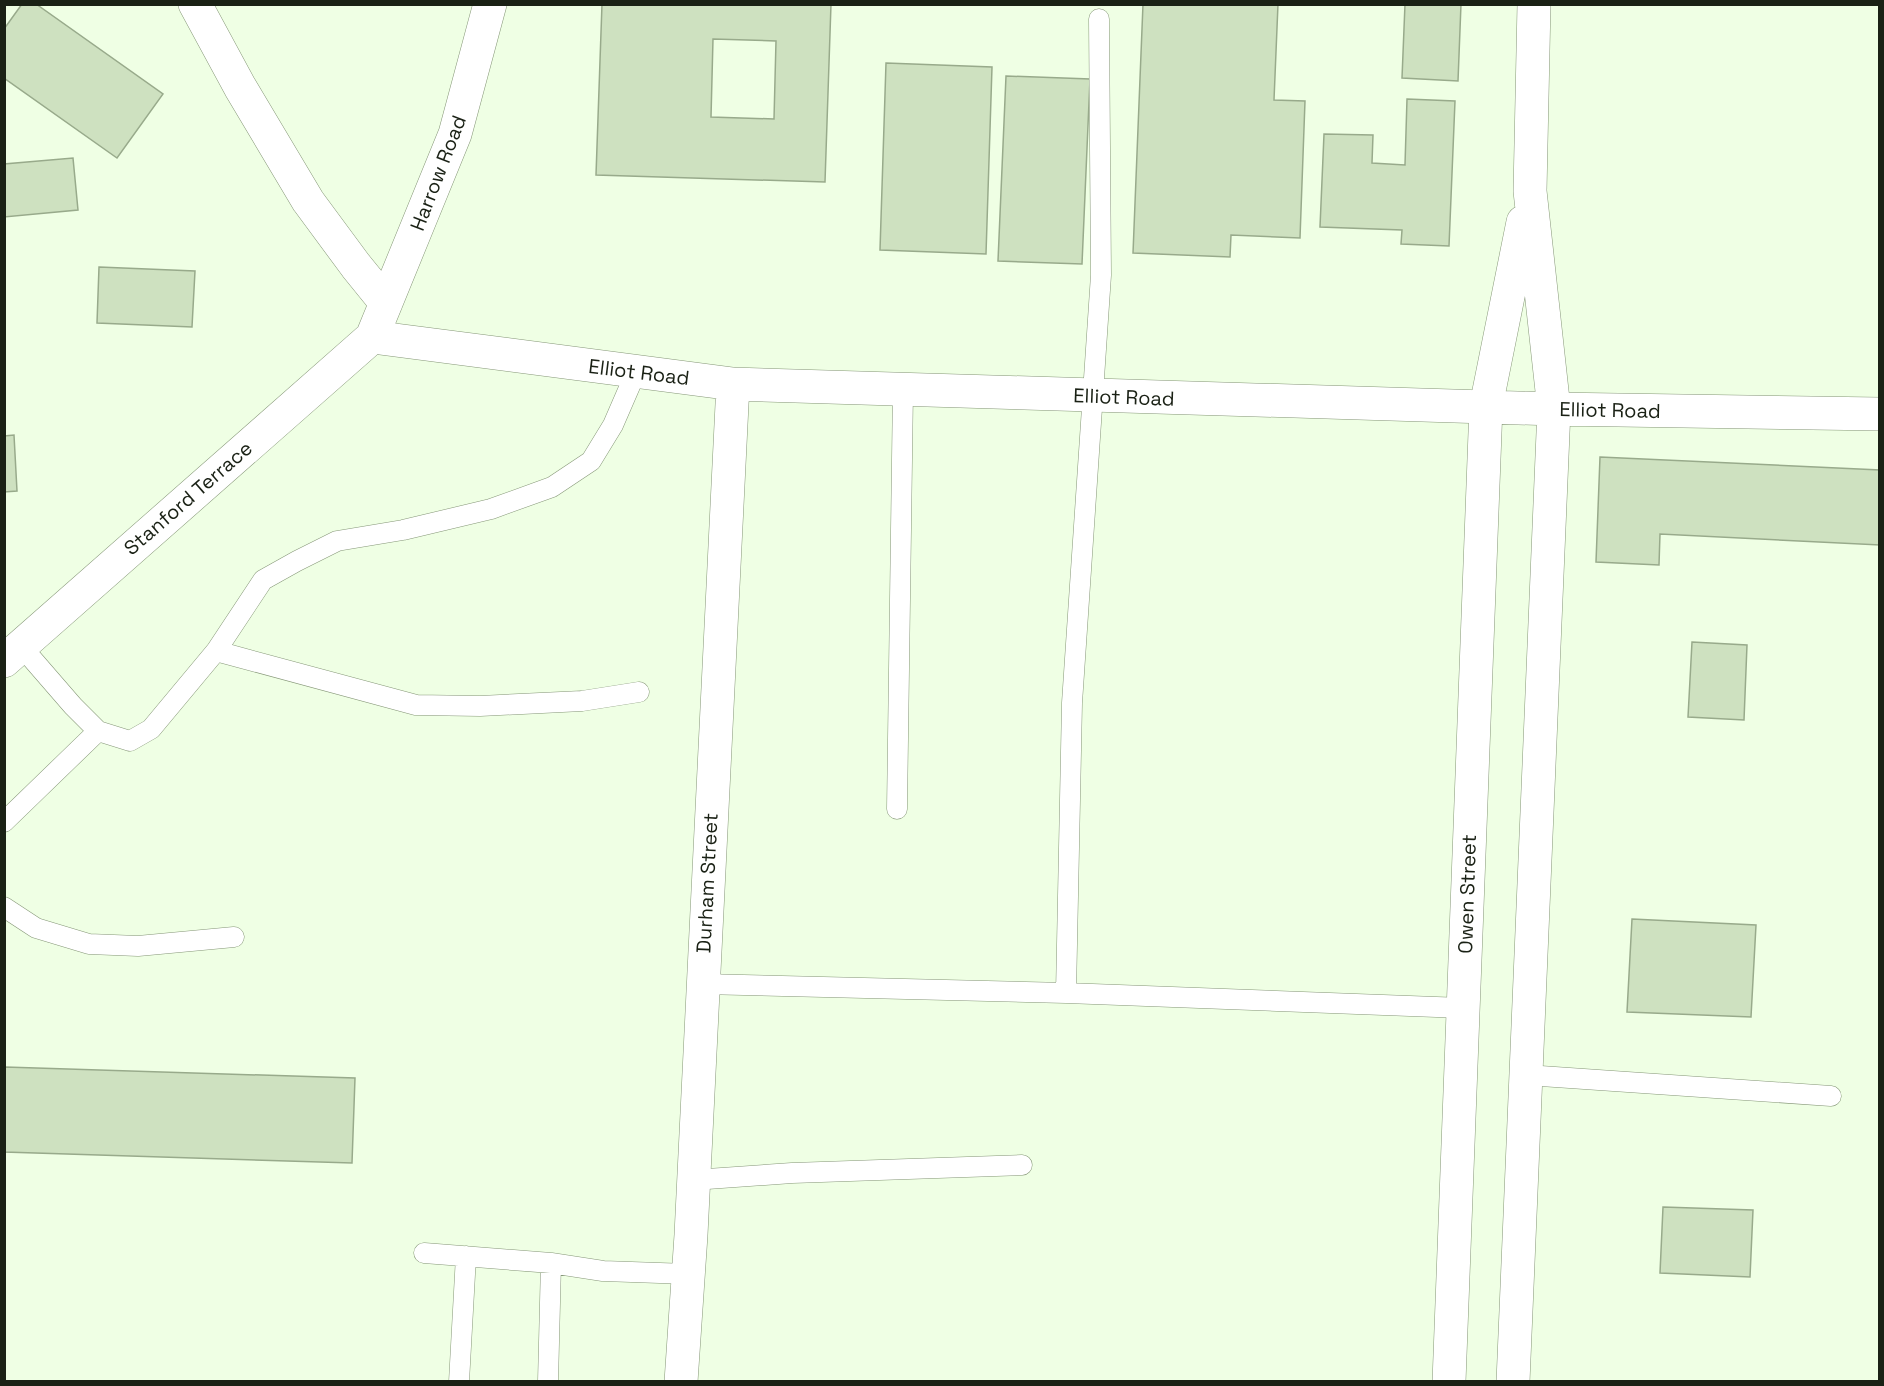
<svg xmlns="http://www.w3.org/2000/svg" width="1884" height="1386" font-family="'Space Grotesk',sans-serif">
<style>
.building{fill:#cee1c0;stroke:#98aa8b;stroke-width:1.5;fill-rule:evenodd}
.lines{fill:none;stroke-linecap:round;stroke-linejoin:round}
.service-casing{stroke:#869778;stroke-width:21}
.minor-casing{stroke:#869778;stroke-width:34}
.service{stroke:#fff;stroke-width:20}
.minor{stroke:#fff;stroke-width:33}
.labels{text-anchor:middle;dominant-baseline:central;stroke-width:6;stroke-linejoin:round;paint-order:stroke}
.street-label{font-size:20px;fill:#1a2115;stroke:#fff}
</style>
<rect width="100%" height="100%" fill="#efffe4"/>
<path class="building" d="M22,4H36L163,94L117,158L4,78V29Z
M602,4H831L825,182L596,175ZM713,39L776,41L774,119L711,117Z
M1143,4H1278L1274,100L1305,101L1300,238L1231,235L1230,257L1133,253Z
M1405,4H1461L1458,81L1402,78Z
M886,63L992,67L986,254L880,250Z
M1006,76L1090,79L1082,264L998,261Z
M1407,99L1455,101L1449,246L1401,244L1402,230L1320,227L1324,134L1373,135L1372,163L1405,165Z
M73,158L78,210L4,217V164Z
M99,267L195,271L192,327L97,323Z
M14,435L17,491L4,492V436Z
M1600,457L1880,470V545L1660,534L1659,565L1596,562Z
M1692,642L1747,645L1744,720L1688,717Z
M1632,919L1756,925L1751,1017L1627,1012Z
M5,1067L355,1078L352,1163L4,1152Z
M1663,1207L1753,1210L1750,1277L1660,1273Z"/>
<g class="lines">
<g class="service-casing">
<path id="service" d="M21,646L73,706L98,731L130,741L151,729L216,651L263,580L297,561L337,541L403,530L491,509L552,487L591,461L613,425L636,372
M216,651L416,705L480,706L582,701L639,692
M897,809L903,390
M4,822L98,731
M4,907L36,928L89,944L138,946L234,937
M702,984L1066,993L1463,1008
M1066,993L1072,703L1101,275L1099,19
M1526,1075L1831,1096
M693,1180L792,1173L1022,1165
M424,1253L551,1263L603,1271L688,1274
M459,1382L466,1256
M548,1382L551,1263"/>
</g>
<g class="minor-casing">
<path id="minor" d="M195,4L240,87L308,201L356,266L386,303
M372,337L733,384L1554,409L1880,414
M4,661L372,337L455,134L490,4
M681,1382L691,1235L733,384
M1449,1382L1486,406L1523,222
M1513,1382L1554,409L1530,191L1534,4"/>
</g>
<use href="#service" class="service"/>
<use href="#minor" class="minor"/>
</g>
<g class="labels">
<g class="street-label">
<text transform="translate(438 173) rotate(-69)">Harrow Road</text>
<text transform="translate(639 372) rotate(7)">Elliot Road</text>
<text transform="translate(1124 397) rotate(2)">Elliot Road</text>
<text transform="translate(1610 410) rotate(1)">Elliot Road</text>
<text transform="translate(188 498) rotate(-41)">Stanford Terrace</text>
<text transform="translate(707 883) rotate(-87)">Durham Street</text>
<text transform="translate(1467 894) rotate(-88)">Owen Street</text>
</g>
</g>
<rect width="1884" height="1386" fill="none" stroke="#1a2115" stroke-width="12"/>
</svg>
